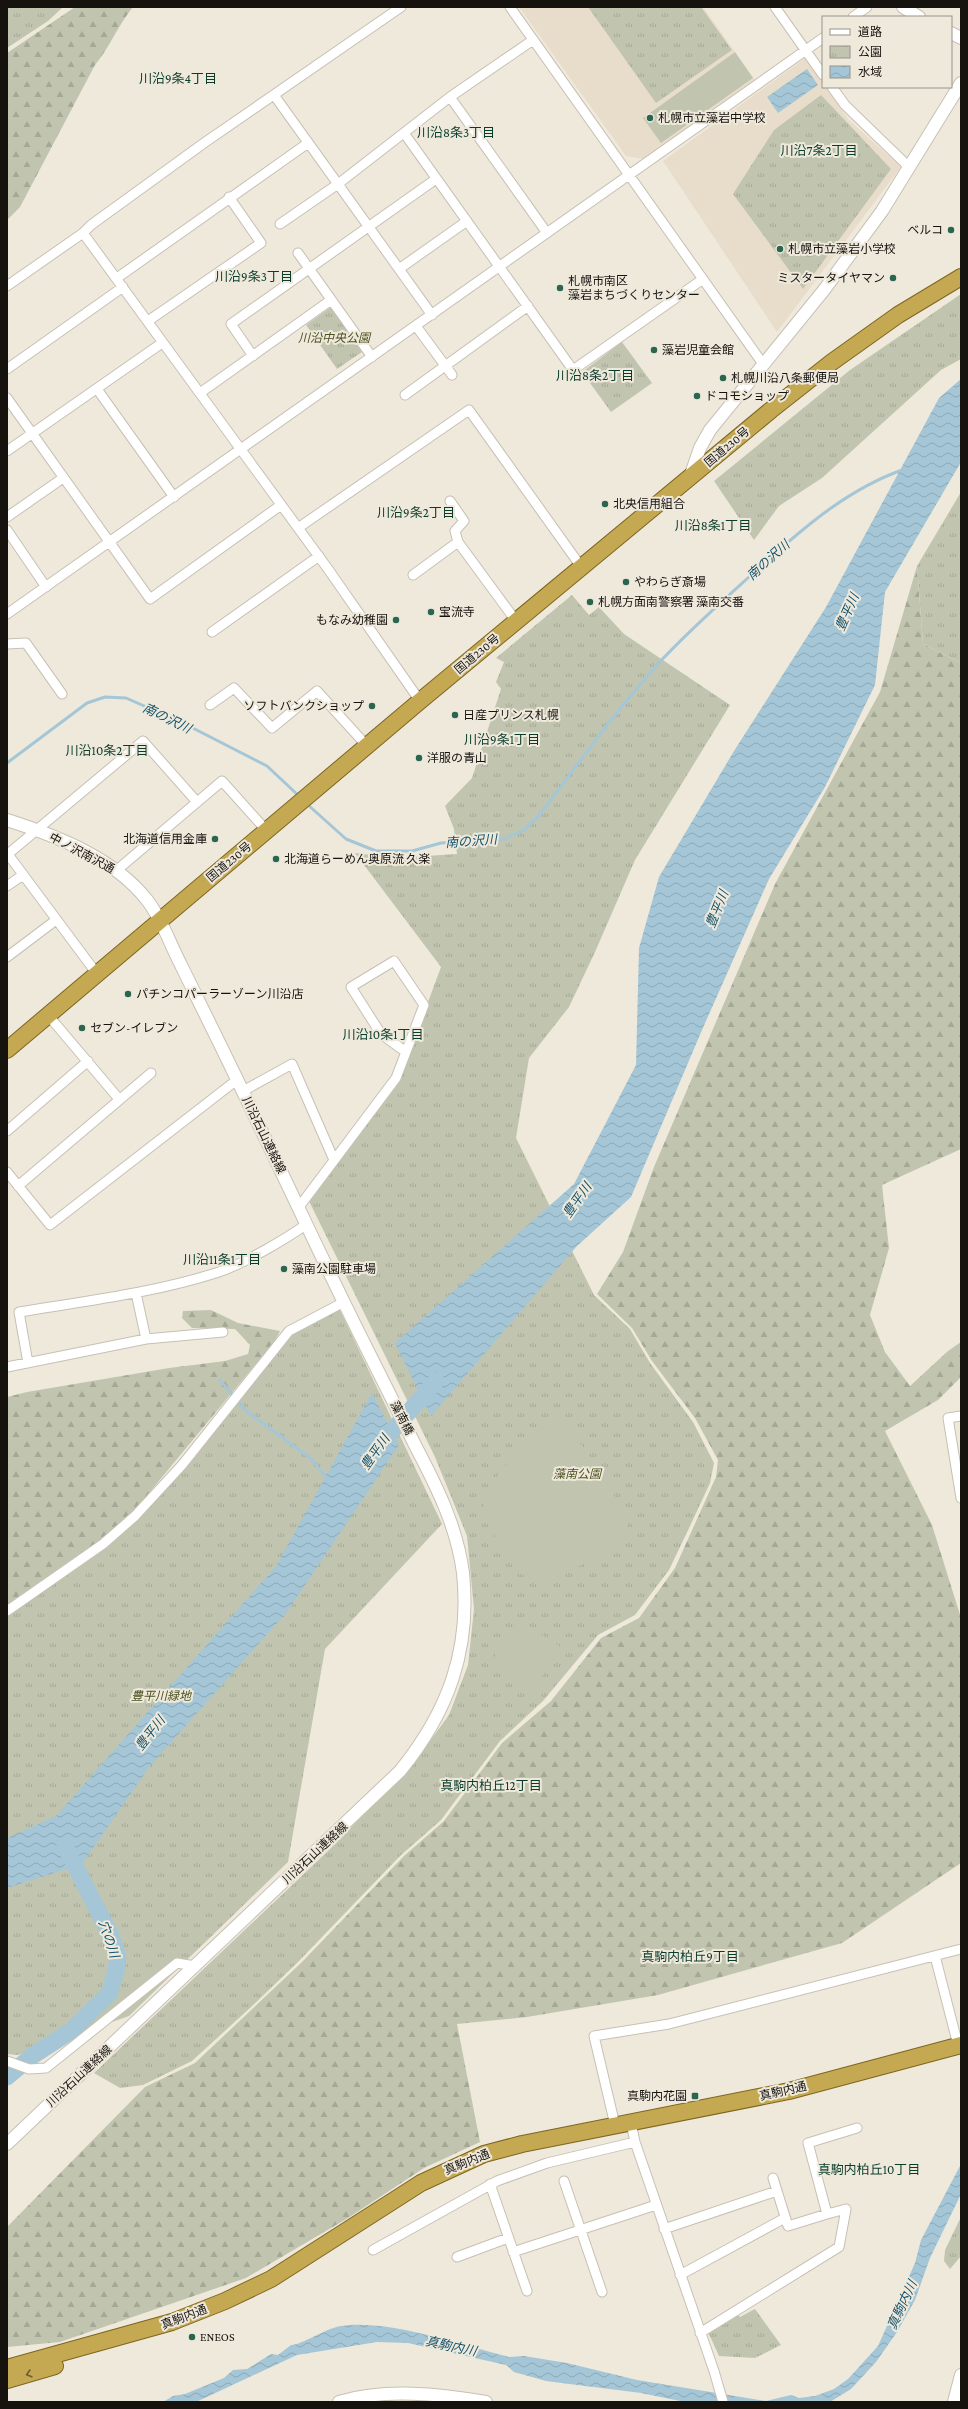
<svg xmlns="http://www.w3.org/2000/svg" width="968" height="2409" font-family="'Crimson Pro','Noto Sans JP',serif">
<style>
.built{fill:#e8ddca}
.forest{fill:url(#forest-firs)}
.park{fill:url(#park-tufts)}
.pitch{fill:#c1c5af}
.water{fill:url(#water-waves)}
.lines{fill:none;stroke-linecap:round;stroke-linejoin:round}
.stream{stroke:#a4c6d6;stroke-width:3}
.river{stroke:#a4c6d6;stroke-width:17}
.minor-casing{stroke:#c7c0b4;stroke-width:11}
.tertiary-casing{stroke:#c7c0b4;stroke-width:14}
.trunk-casing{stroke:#7d661f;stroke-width:18}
.minor{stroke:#fff;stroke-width:9}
.tertiary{stroke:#fff;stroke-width:12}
.trunk{stroke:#c4a852;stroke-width:16}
.oneway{stroke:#6d5e30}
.poi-dot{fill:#2a654f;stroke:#efe9dc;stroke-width:1.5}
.labels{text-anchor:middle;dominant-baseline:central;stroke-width:4;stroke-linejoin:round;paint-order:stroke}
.poi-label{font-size:12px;fill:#16130f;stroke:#efe9dc;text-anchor:start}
.park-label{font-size:12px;font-style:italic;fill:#4b511f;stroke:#efe9dc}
.street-label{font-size:12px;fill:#16130f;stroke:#efe9dc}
.neighbourhood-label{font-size:13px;fill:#0a3c2b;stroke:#efe9dc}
.water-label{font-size:13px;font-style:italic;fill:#15536b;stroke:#efe9dc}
</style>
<defs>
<pattern id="forest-firs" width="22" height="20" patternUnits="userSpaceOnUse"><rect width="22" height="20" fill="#c1c5af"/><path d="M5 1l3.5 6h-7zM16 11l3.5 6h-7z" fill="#a5a895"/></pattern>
<pattern id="park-tufts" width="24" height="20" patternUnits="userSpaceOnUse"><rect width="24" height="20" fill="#c1c5af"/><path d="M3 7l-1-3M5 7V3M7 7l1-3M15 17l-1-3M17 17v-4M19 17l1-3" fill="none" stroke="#a5a895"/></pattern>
<pattern id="water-waves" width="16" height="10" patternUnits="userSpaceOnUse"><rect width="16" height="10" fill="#a4c6d6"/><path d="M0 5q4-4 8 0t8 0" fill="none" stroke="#8ca9b6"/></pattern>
</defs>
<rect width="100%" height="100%" fill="#efe9dc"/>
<path class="built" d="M519,7H703L755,80L643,159L626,156Z
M805,58L823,83V87H826L848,119L901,167L777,332L663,161Z"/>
<path class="forest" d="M75,7H133C118,25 110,47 95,65L20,207L7,220V53Z
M917,566L923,644L961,663V1149L882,1185L889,1248L870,1315L885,1352L910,1386L948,1351L961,1342V1377L938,1400L885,1431L932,1525L961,1618V1863L842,1943L658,1995L527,2017L457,2024L480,2142L424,2168L348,2218L246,2278L60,2342L7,2347V2227L145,2087L195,2063L302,1962L404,1856L444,1821L502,1743L551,1701L601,1638L639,1618L675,1568L716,1477L718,1460L695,1418L652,1361L632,1328L597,1294L623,1252L654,1167L775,884L880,692Z
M211,1310L238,1323L280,1331L274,1342L129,1517L102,1541L7,1605V1397L27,1392L169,1368L225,1361L248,1354L250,1345L235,1329L192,1328L182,1318L183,1311Z"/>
<path class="park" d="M7,7H63L48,21L7,48Z
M588,7H701L732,50L656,103Z
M821,95L891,169L803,289L733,194L774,130Z
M961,294V359L941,370L822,478L779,506L754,540L714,481L850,370Z
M331,307L362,352L337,369L306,325Z
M622,342L652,383L611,412L582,372Z
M961,492V663L923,644L917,566Z
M572,595L589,615L599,607L624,634L730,705L635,860L595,952L569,1007L529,1058L516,1138L594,1295L630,1329L650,1363L693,1422L714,1463L710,1483L691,1524L669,1570L635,1615L598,1635L543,1701L500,1741L441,1820L400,1856L298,1962L250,2008L192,2061L143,2085L120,2088L94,2073L330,1849L413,1764L449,1715L468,1665L474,1609L467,1536L435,1457L308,1199L373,1113L421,1021L441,967L355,853L395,858L457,854L454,829L445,806L472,778L501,689L496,682L504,662L496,658Z
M339,1308L442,1524L325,1649L288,1862L129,2016L18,2055L7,2054V1614L138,1519L174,1480L289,1335Z
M961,2217V2256L950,2269L944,2261L945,2250Z
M755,2309L781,2345L755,2358L719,2356L708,2332L737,2315L740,2317Z"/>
<path class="pitch" d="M735,52L753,78L661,143L643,118Z
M552,1420C581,1430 614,1495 629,1522L617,1548L556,1577L535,1580L516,1572L490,1528L482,1500C497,1474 526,1436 552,1420Z
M518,1620L561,1647L532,1692L490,1664Z"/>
<path class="water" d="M807,69L818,85L778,113L767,97Z
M961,379V462L885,592L875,685L825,787L769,879L702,1030L631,1197L576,1247L431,1416L395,1343L574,1184L636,1065L639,948L659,877L734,751L826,607L939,398Z
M372,1393L399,1445L287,1612L150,1766L82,1864L7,1888V1838L56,1816L276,1566Z
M961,2164V2194L930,2258L915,2300L897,2332L876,2362L851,2389L830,2402H685L641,2393L546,2381L514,2372L506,2365L408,2343L377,2342L297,2355L196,2402H163L173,2396L185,2394L224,2378L233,2370L247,2369L271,2354L278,2355L291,2345C302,2345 326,2328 341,2326C389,2319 461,2345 509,2357L524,2356L567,2363L637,2380L766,2401L791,2395L799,2398L815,2396L834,2389L848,2379L878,2346L915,2263L921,2240Z"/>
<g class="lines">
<path class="stream" d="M7,763L87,703L105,697L126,698L183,723L267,766L300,797
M307,804L346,839L376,851H412L441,843L504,839L522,831L537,818C576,767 614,713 657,665C689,630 725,599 760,567C803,528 849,488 905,469
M220,1380L245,1410L310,1458L327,1478"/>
<path class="river" d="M377,1448L436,1381
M7,2077L32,2056L71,2031L109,1994L116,1971L118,1956L109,1932L65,1846"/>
<g class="minor-casing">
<path id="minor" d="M510,7L763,364
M775,7L823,75
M853,17L867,7
M832,87L845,105L910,168
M274,95L432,315
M450,97L547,233
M404,133L573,370L703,279
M280,224L338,184L450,97L533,40
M83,233L328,569L420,701
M298,253L372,357
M399,269L467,221
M117,278L308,143
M7,286L83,233L91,225L204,143L401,7
M148,321L261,243L229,197
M416,326L452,375
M253,356L231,324L436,179
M7,369L123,287
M97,389L174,497
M200,393L331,300
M405,395L528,306
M7,398L150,599L281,505
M7,451L162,343
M450,501L464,521L455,531L458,542L516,621
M7,517L63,478
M298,528L469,410L582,568
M7,530L46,587
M413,575L458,542
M7,614L823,38
M212,632L319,556
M7,644L26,643L62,694
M210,705L234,688L272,728L317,691L367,746
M7,853L97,974
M8,854L143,741L197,802
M117,870L222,781L266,830
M7,886L23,875
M7,957L56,920
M48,1015L119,1099
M243,1091L292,1064L334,1160
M7,1131L88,1061
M7,1172L50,1225L238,1079
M18,1186L151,1073
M299,1207L396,1078L424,1005L394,961L351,987L381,1034L406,1052
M136,1293L146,1339
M28,1363L19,1312C86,1301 154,1293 219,1272C245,1263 284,1240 307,1224
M7,1367L146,1339L223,1332
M961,1416L948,1418L961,1498
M7,1611L103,1544L135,1516L182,1465L289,1331L344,1302
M935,1956L958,2045
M7,2061L29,2069L46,2068L177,1963L195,1966
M631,2123L635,2142L714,2371L723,2402
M615,2125L594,2036L669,2024L961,1949
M773,2178L788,2226L827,2214
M564,2181L602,2292
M490,2184L527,2291
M664,2229L777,2191
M373,2250L497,2181L547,2163L635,2142
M513,2252L656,2205
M457,2257L508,2238
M680,2275L785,2218
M700,2333L839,2247L846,2209L827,2214L808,2143L857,2128"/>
</g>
<g class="tertiary-casing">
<path id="tertiary" d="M903,7L919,17
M951,33L961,38
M690,477L700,448L710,430L824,290L882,211L961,83
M7,820C57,836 114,858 147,900C162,919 170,944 181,965C206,1016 231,1066 255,1117C293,1195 329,1274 368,1351C384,1383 400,1415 416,1447C437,1487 457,1527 463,1573C471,1650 448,1712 400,1771L7,2144
M339,2402C385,2388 439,2394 486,2402
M954,2402L961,2375"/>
</g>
<g class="trunk-casing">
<path id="trunk" d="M7,1050L420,701L771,410L832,362L898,315L961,277
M7,2368L172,2322L225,2301L271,2279L421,2183L484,2154L522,2144L789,2091L961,2045
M7,2380L55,2366"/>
</g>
<use href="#minor" class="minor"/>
<use href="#tertiary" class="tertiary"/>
<use href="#trunk" class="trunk"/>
</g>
<defs><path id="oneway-chevron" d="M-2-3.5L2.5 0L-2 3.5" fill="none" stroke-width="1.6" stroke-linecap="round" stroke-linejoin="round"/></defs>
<use class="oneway" href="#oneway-chevron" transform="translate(29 2374) rotate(164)"/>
<g class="poi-dot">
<circle cx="650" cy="118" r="4"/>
<circle cx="951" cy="230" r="4"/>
<circle cx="780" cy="249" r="4"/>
<circle cx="893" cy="278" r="4"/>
<circle cx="560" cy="288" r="4"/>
<circle cx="654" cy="350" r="4"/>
<circle cx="723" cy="378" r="4"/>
<circle cx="697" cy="396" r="4"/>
<circle cx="605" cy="504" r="4"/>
<circle cx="626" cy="582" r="4"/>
<circle cx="590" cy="602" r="4"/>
<circle cx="431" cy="612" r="4"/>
<circle cx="396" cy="620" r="4"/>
<circle cx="372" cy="706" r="4"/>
<circle cx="455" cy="715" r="4"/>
<circle cx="419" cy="758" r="4"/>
<circle cx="215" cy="839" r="4"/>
<circle cx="276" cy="859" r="4"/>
<circle cx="128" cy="994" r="4"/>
<circle cx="82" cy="1028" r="4"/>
<circle cx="284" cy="1269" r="4"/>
<rect x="691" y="2092" width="8" height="8" rx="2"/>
<circle cx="192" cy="2337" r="4"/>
</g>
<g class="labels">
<g class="poi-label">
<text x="658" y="118">札幌市立藻岩中学校</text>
<text x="943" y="230" text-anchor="end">ベルコ</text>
<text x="788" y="249">札幌市立藻岩小学校</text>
<text x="885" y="278" text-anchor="end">ミスタータイヤマン</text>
<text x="568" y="281">札幌市南区<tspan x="568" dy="14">藻岩まちづくりセンター</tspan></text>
<text x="662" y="350">藻岩児童会館</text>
<text x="731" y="378">札幌川沿八条郵便局</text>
<text x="705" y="396">ドコモショップ</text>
<text x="613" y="504">北央信用組合</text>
<text x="634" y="582">やわらぎ斎場</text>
<text x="598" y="602">札幌方面南警察署 藻南交番</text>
<text x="439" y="612">宝流寺</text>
<text x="388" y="620" text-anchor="end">もなみ幼稚園</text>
<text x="364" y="706" text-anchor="end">ソフトバンクショップ</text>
<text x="463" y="715">日産プリンス札幌</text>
<text x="427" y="758">洋服の青山</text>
<text x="207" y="839" text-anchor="end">北海道信用金庫</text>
<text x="284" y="859">北海道らーめん奥原流 久楽</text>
<text x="136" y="994">パチンコパーラーゾーン川沿店</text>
<text x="90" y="1028">セブン-イレブン</text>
<text x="292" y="1269">藻南公園駐車場</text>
<text x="687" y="2096" text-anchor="end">真駒内花園</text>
<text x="200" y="2337">ENEOS</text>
</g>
<g class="park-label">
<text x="334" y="338">川沿中央公園</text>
<text x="577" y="1474">藻南公園</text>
<text x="161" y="1696">豊平川緑地</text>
</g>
<g class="street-label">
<text transform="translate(727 447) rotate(-40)">国道230号</text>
<text transform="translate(477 654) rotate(-40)">国道230号</text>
<text transform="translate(82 853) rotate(28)">中ノ沢南沢通</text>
<text transform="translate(229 862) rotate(-40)">国道230号</text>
<text transform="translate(264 1135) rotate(64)">川沿石山連絡線</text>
<text transform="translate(402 1418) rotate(63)">藻南橋</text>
<text transform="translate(315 1853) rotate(-43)">川沿石山連絡線</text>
<text transform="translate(79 2076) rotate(-43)">川沿石山連絡線</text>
<text transform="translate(783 2091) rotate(-13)">真駒内通</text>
<text transform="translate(467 2162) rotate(-22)">真駒内通</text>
<text transform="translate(184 2317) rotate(-21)">真駒内通</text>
</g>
<g class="neighbourhood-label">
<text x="178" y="78">川沿9条4丁目</text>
<text x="456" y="132">川沿8条3丁目</text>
<text x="819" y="150">川沿7条2丁目</text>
<text x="254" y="276">川沿9条3丁目</text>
<text x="595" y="375">川沿8条2丁目</text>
<text x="416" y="512">川沿9条2丁目</text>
<text x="713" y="525">川沿8条1丁目</text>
<text x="502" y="739">川沿9条1丁目</text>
<text x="107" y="750">川沿10条2丁目</text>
<text x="383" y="1034">川沿10条1丁目</text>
<text x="222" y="1259">川沿11条1丁目</text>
<text x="491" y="1785">真駒内柏丘12丁目</text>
<text x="690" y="1956">真駒内柏丘9丁目</text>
<text x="869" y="2169">真駒内柏丘10丁目</text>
</g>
<g class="water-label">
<text transform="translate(768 560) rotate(-42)">南の沢川</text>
<text transform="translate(847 612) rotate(-66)">豊平川</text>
<text transform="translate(167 718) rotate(26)">南の沢川</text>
<text transform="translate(471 841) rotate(-4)">南の沢川</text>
<text transform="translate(717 909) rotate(-68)">豊平川</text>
<text transform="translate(577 1200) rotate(-55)">豊平川</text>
<text transform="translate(375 1452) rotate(-55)">豊平川</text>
<text transform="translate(150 1733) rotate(-52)">豊平川</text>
<text transform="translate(109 1939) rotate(71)">穴の川</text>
<text transform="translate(902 2305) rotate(-65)">真駒内川</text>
<text transform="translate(451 2346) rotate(12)">真駒内川</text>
</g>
</g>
<rect width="968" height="2409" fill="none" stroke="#16130f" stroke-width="16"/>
<rect x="822" y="16" width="130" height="72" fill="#efe9dc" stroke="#98938a"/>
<rect x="830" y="29" width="20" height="6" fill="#ffffff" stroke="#98938a"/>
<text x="858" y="36" font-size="12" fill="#16130f">道路</text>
<rect x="830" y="46" width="20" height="12" fill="url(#park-tufts)" stroke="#98938a"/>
<text x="858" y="56" font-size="12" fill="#16130f">公園</text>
<rect x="830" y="66" width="20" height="12" fill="url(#water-waves)" stroke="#98938a"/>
<text x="858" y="76" font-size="12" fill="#16130f">水域</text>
</svg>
